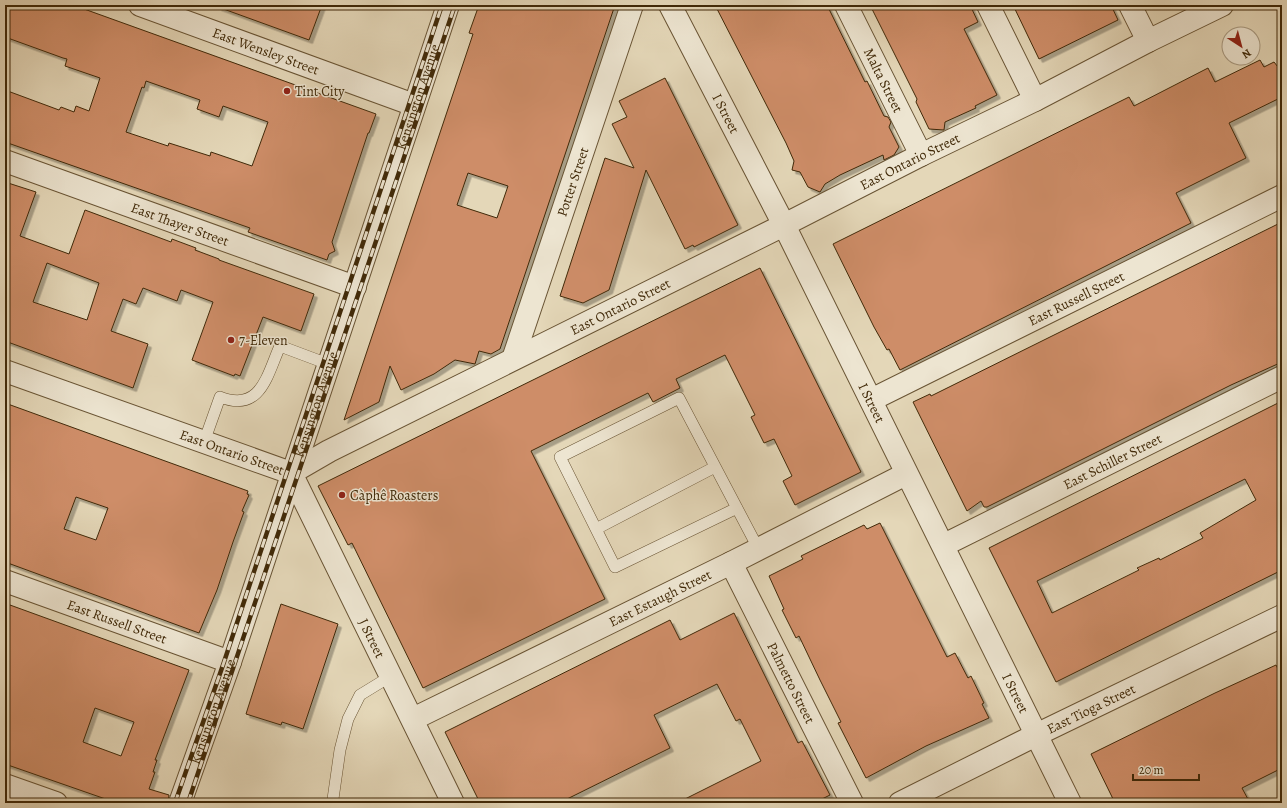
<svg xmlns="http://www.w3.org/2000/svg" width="1287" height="808" font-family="Alegreya,serif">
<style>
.building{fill:#ce8d68;stroke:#402908;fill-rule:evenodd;filter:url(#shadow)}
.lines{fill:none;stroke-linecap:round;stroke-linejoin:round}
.service-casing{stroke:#695434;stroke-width:12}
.minor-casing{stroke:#695434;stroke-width:24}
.tertiary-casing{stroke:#695434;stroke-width:24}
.service{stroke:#ede5d1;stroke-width:11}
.minor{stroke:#ede5d1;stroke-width:22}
.tertiary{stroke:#ede5d1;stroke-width:22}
.rail-casing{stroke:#402908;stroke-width:4.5}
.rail{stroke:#ede5d1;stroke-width:3;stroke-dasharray:9;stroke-linecap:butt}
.poi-dot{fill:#8f2418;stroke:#ede5d1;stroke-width:1.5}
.labels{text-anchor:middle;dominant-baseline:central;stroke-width:3;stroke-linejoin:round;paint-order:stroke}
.street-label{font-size:14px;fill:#402908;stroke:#ede5d1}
.poi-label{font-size:14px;fill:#402908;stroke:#ede5d1;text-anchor:start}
</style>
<defs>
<filter id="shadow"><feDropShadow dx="3.5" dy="3.5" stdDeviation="0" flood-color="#0004"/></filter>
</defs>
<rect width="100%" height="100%" fill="#e4d7b8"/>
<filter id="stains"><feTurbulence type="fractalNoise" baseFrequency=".005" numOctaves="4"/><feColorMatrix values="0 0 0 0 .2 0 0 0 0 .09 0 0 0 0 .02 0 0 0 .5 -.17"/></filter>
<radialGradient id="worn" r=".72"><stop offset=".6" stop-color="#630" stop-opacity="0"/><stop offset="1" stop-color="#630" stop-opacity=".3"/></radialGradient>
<path class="building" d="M5,5H73L376,114L369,133H368L332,242L335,251L329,254L327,260L248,232L250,228L5,142V90L59,110L61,107L74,112L76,106L89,111L100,78L65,66L67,59L63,58L5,37ZM146,81L200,100L197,109L219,117L223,106L268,122L252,166L211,152L210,156L169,143L168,146L126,132L142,87L144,88Z
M218,5H322L309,40L218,7Z
M479,5H615L500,349L491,354L479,351L475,364L455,360L434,374L401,390L390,366L379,402L344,420L473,34L469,33ZM468,173L508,186L497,218L457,205Z
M715,5H827L865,82L867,81L884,116L888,117L891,122L889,127L899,147L894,155L884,160L883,155L840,175L825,184L820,192L808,187L800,172L792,170L794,161L786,143Z
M870,5H970L978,22L964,29L997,95L975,106L976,108L945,122L944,130L929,129L916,102L917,99Z
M1013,5H1111L1118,20L1039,59Z
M1260,60L1264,67L1274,62L1278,67L1282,75V97L1229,123L1246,158L1176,193L1191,223L900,370L889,349L887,350L874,327L833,244L1129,97L1134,106L1208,68L1215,82Z
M665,78L738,225L694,247L693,245L685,249L646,170L609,290L583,303L560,296L605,158L634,168L612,124L627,117L619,101Z
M5,182L36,192L20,236L69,254L85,210L171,242L172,239L196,248L195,250L219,259V260L314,294L301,331L263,317L240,376L235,374L234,376L192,360L213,302L181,290L177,301L143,288L136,304L123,299L111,331L148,344L133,388L5,341ZM47,263L99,283L87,320L33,302Z
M1282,222V362L1231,385L987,507H984L981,501L967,511L913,402L930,394L931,396Z
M760,268L861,472L795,505L783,481L792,476L774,439L764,443L751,417L755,415L725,355L676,379L680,388L653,402L648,393L531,451L605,599L423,688L352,543L348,545L318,486Z
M1282,401V570L1056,682L989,548ZM1245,479L1256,500L1200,533L1203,538L1160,560L1159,558L1137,568L1139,570L1052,613L1037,581Z
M5,403L248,491L247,494L249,495L242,511L244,512L233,542L217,590L199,633L5,562ZM76,497L108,508L96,540L64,529Z
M880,523L947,657L955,653L968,678L971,676L984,703L982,704L989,718L926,746L866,778L838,723L841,722L820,680L799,636L796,638L782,610L784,609L769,576L803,559L801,556L864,525L867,529Z
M281,604L338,624L303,729L282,722L281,725L246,714Z
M10,605L189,670L155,760H157L153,772H155L149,789L169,795L168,803H117L5,764V618ZM95,708L134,722L121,756L83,742Z
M734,613L798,743L802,741L830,795L814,803H677L761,761L740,719L736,721L717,684L654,715L670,748L559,803H480L445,732L670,620L680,640Z
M1276,665L1282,677V768L1242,788L1250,803H1115L1091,754L1215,693Z"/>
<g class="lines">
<g class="service-casing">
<path id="service" d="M204,442L220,397C261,413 267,375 280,346L328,364
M737,508L615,567L560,457L679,398L758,548
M596,529L715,467
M333,799L340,750L348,719L360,695L391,676"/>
</g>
<g class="minor-casing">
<g id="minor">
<path id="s1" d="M140,5L414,105"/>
<path id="s2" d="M670,5L784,225L1070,803"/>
<path id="s3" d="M846,5L921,155"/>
<path d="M988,5L1035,100"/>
<path d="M1130,5L1148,41"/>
<path id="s4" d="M5,161L355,287"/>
<path id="s5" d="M513,359L632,5"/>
<path id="s6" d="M5,371L291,473"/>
<path id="s7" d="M871,400L1282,196"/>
<path id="s8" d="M291,473L329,451L784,225L921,155L1035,100L1148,41L1222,5"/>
<path id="s9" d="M291,473L453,803"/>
<path id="s10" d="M944,545L1282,377"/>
<path id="s11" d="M731,563L852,803"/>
<path id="s12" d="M5,581L230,662"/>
<path id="s13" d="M413,719L731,563L906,474"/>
<path d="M5,785L56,803"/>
<path id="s14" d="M900,803L1036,735L1282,616"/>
</g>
</g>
<g class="tertiary-casing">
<g id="tertiary">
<path id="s15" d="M180,803L230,662L448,5"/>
</g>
</g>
<use href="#service" class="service"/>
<use href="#minor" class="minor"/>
<use href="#tertiary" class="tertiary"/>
<g class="rail-casing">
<path id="rail" d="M175,803L223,665L442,5
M188,803L455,5"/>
</g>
<use href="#rail" class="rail"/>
</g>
<g class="poi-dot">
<circle cx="287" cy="91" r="4"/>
<circle cx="231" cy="340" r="4"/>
<circle cx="342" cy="495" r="4"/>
</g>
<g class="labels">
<g class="street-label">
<text stroke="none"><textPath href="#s1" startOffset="134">East Wensley Street</textPath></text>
<text stroke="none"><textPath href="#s3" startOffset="84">Malta Street</textPath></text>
<text stroke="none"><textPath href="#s15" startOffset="745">Kensington Avenue</textPath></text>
<text stroke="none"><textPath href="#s2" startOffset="122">I Street</textPath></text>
<text stroke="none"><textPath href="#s8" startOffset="693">East Ontario Street</textPath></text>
<text stroke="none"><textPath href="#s5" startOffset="187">Potter Street</textPath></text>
<text stroke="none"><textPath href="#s4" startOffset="186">East Thayer Street</textPath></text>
<text stroke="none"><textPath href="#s7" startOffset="229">East Russell Street</textPath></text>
<text stroke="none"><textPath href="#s8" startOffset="369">East Ontario Street</textPath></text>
<text stroke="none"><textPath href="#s2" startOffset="446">I Street</textPath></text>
<text stroke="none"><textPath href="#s15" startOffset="421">Kensington Avenue</textPath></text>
<text stroke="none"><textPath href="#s6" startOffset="241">East Ontario Street</textPath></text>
<text stroke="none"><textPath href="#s10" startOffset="188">East Schiller Street</textPath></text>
<text stroke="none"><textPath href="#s13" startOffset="275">East Estaugh Street</textPath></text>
<text stroke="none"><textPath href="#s12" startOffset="119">East Russell Street</textPath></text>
<text stroke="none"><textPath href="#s9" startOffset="184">J Street</textPath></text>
<text stroke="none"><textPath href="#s11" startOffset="134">Palmetto Street</textPath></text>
<text stroke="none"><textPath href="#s2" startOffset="770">I Street</textPath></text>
<text stroke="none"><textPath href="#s14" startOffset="213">East Tioga Street</textPath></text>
<text stroke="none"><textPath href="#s15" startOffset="97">Kensington Avenue</textPath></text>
</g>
<g class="poi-label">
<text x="295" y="91">Tint City</text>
<text x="239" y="340">7-Eleven</text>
<text x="350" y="495">Càphê Roasters</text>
</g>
</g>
<rect width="1287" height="808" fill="none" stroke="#e4d7b8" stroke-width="20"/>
<rect x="6" y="6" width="1275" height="796" fill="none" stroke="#402908" stroke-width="2"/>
<rect x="10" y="10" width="1267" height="788" fill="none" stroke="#402908"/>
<g transform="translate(1241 46) rotate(144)"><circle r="19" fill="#ede5d1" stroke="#a89a81"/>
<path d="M0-3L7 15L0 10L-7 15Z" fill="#8f2418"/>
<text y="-6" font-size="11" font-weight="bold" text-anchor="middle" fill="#402908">N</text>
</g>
<path d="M1133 774v6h66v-6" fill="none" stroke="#402908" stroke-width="2"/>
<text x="1139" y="774" font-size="12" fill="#402908" stroke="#ede5d1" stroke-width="3" paint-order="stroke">20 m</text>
<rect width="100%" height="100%" filter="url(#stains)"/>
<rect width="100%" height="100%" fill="url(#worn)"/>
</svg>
